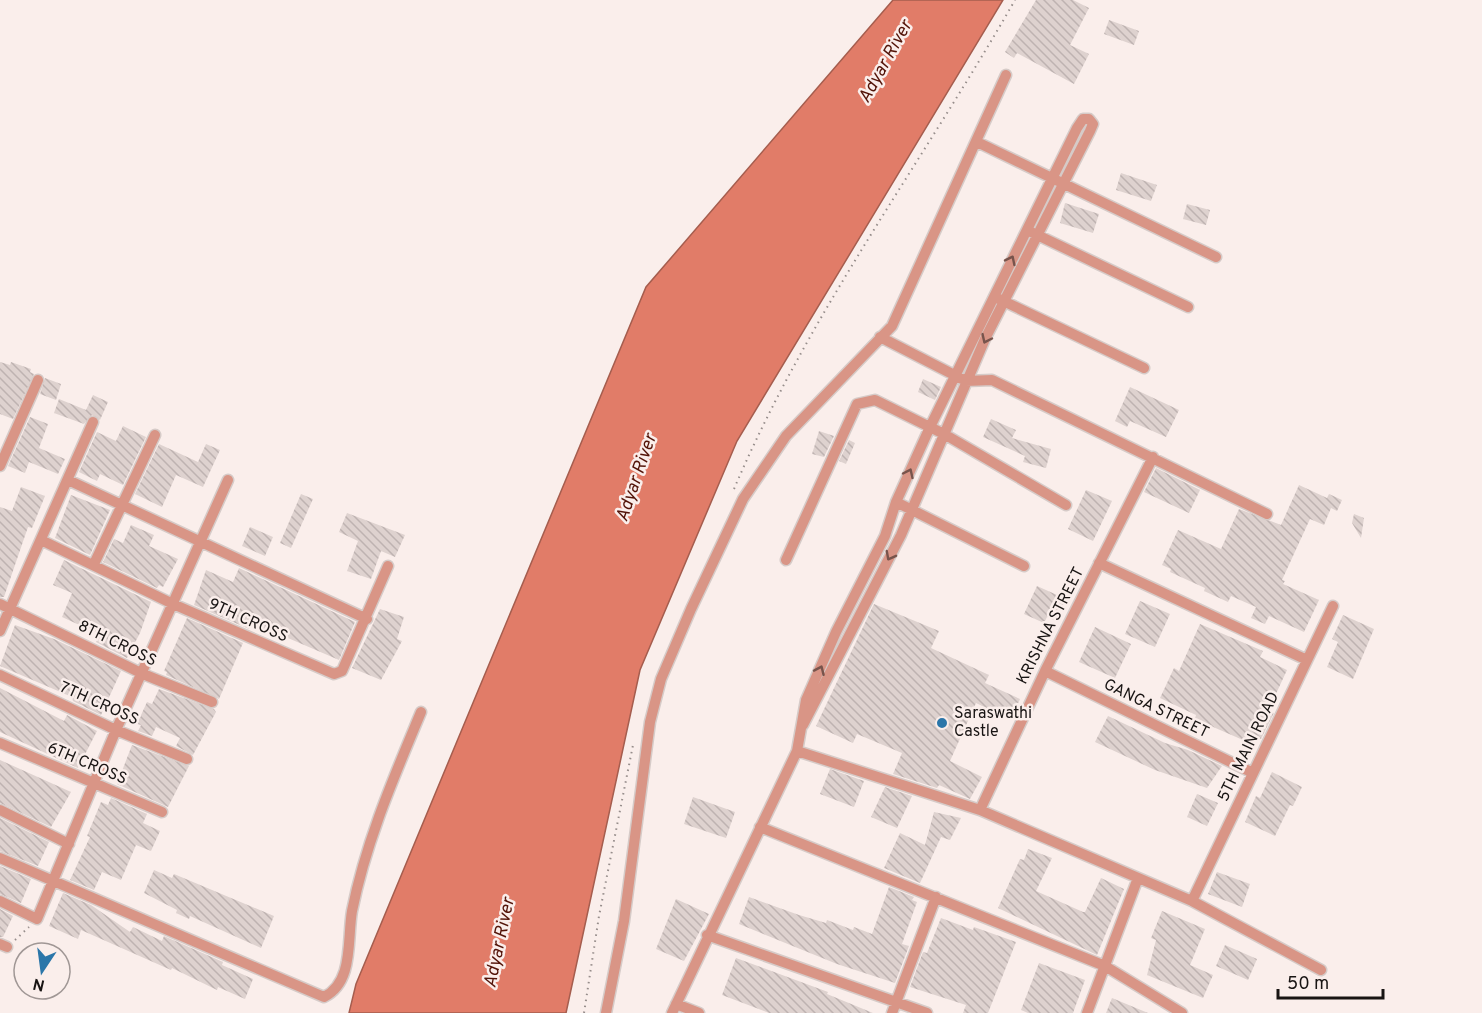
<svg xmlns="http://www.w3.org/2000/svg" width="1482" height="1013" font-family="Overpass,sans-serif">
<style>
.water{fill:#e17c68;stroke:#a55d4e;stroke-width:1.5}
.building{fill:url(#building-back-hatch)}
.lines{fill:none;stroke-linecap:round;stroke-linejoin:round}
.street-casing{stroke:#d6cbc8;stroke-width:13}
.path{stroke:#968d8b;stroke-width:2;stroke-dasharray:1.5 4.5;stroke-linecap:butt}
.street{stroke:#d99586;stroke-width:10}
.oneway{stroke:#78544c}
.poi-dot{fill:#2b76a9;stroke:#faeeeb;stroke-width:2}
.labels{text-anchor:middle;dominant-baseline:central;stroke-width:5;stroke-linejoin:round;paint-order:stroke}
.street-label{font-size:16px;fill:#181413;stroke:#faeeeb}
.poi-label{font-size:16px;fill:#181413;stroke:#faeeeb;text-anchor:start}
.water-label{font-size:18px;font-style:italic;fill:#531308;stroke:#faeeeb}
</style>
<defs>
<pattern id="building-back-hatch" width="6" height="6" patternUnits="userSpaceOnUse" patternTransform="scale(1.5)"><rect width="6" height="6" fill="#ded2cf"/><path d="M-1 5l2 2M0 0l6 6M5-1l2 2" fill="none" stroke="#beb3b1"/></pattern>
</defs>
<rect width="100%" height="100%" fill="#faeeeb"/>
<path class="water" d="M893,0H1003L737,441L640,670L566,1013H349L356,984L646,287Z"/>
<path class="building" d="M1036,0H1073L1089,8L1070,45L1089,54L1074,84L1017,53L1014,58L1005,52Z
M1109,20L1139,31L1134,45L1104,34Z
M1121,173L1157,185L1151,201L1116,190Z
M1065,203L1099,214L1093,233L1060,223Z
M1187,204L1210,210L1206,225L1183,219Z
M0,362L10,365L11,362L31,369L30,372L34,374L13,419L0,414Z
M45,378L61,384L56,400L40,394Z
M923,379L941,387L935,400L918,392Z
M1130,387L1179,410L1166,437L1130,421L1127,427L1115,421Z
M93,395L108,402L100,420L92,415L84,424L54,413L59,399L86,410Z
M30,417L48,424L39,448L65,459L58,474L29,462L25,473L8,466Z
M991,419L1016,430L1012,438L1051,449L1046,468L1023,462L1025,456L983,437Z
M123,426L146,437L123,485L100,474L97,481L79,472L97,432L116,441Z
M819,431L834,436L824,457L812,454Z
M849,440L855,443L846,464L839,461Z
M159,444L198,462L206,444L220,450L203,487L176,475L162,507L135,494Z
M1156,468L1200,490L1189,513L1144,492Z
M1299,485L1327,498L1329,494L1342,500L1337,511L1331,508L1324,525L1310,519L1282,580L1285,581L1283,584L1319,600L1304,632L1269,616L1265,624L1251,618L1256,607L1231,596L1228,602L1204,591L1205,588L1170,572L1171,569L1162,565L1178,530L1221,549L1239,509L1281,525Z
M21,487L45,496L32,528L28,527L4,597H0V507L12,511Z
M1086,490L1112,501L1093,541L1068,529Z
M301,494L313,499L291,548L280,543Z
M71,495L110,510L90,555L55,538Z
M347,513L405,535L395,557L381,551L371,579L347,571L358,541L339,532Z
M1354,514L1364,518L1361,538L1352,523Z
M131,525L154,535L149,546L178,559L163,587L159,585L157,588L103,562L114,539L123,543Z
M250,527L273,537L265,556L242,546Z
M64,560L151,602L140,633L127,658L96,642L99,634L62,617L72,593L53,585Z
M239,568L355,622L339,660L281,635L280,637L252,624L249,629L194,605L206,570L233,582Z
M1037,586L1066,599L1056,621L1047,617L1044,623L1024,614Z
M1140,601L1170,614L1155,647L1125,634Z
M874,604L939,631L931,648L989,675L985,683L1020,699L1011,720L976,703L950,761L982,777L970,799L939,785L937,788L893,774L902,753L857,734L853,743L816,726Z
M380,609L404,617L397,639L402,641L381,680L352,668Z
M1343,615L1374,629L1353,679L1327,667L1338,642L1332,639Z
M187,618L243,643L219,699L166,675L167,672L164,671Z
M1200,624L1263,651L1260,657L1287,670L1268,711L1274,713L1261,739L1256,736L1252,744L1195,719L1196,715L1160,698L1174,668L1179,671Z
M15,625L54,639L121,671L101,715L73,701L72,697L0,666Z
M1095,627L1131,644L1115,678L1079,662Z
M0,688L64,721L67,715L97,731L78,768L0,732Z
M159,689L214,709L216,712L193,755L176,746L180,738L156,727L152,736L138,731L141,725L137,724L147,702L152,704Z
M1108,716L1165,743L1188,750L1222,766L1207,788L1155,770L1095,742Z
M132,745L189,766L168,807L117,784Z
M0,760L71,792L51,827L0,803Z
M830,769L864,781L854,807L820,794Z
M1272,772L1302,787L1293,806L1290,805L1275,836L1245,822L1256,796L1260,798Z
M885,787L912,796L897,828L871,817Z
M1197,794L1218,803L1207,826L1187,817Z
M693,797L735,812L726,838L684,824Z
M111,798L147,814L143,823L160,831L151,851L136,845L121,880L102,872L94,890L70,880L90,837L87,836L101,802L108,805Z
M934,812L961,818L950,840L941,837L920,883L884,868L900,833L925,845Z
M0,818L49,842L38,866L0,851Z
M1028,849L1052,858L1036,891L1083,912H1085L1101,878L1124,889L1097,955L998,908L1020,859L1024,860Z
M0,866L31,879L21,903L0,894Z
M154,870L172,878L174,874L274,916L261,948L190,916L189,919L176,913L177,910L144,893Z
M1217,872L1250,884L1242,907L1208,894Z
M889,887L914,897L912,900L917,902L902,944L909,946L895,983L837,964L739,924L749,897L799,915L826,923L827,920L853,930L854,927L872,934Z
M63,893L91,905L130,932L133,927L162,941L164,936L223,962L222,965L253,979L245,999L218,987L217,990L172,968L171,970L81,930L78,939L49,926Z
M676,899L709,914L684,961L656,949Z
M0,909L13,916L3,937H0Z
M1162,911L1205,929L1190,965L1213,975L1203,998L1147,975L1156,940L1151,938Z
M941,918L973,930L974,927L1016,942L988,1013H963L966,1005L910,987L923,952L927,953Z
M1225,945L1257,959L1248,980L1216,966Z
M736,958L828,992L827,994L873,1013H769L722,995Z
M1039,963L1085,980L1073,1013H1028L1021,1010Z
M1112,998L1148,1013H1106Z"/>
<g class="lines">
<g class="street-casing">
<path id="street" d="M977,142L1216,257
M1031,232L1188,307
M999,299L1144,368
M880,337L966,381L992,380L1267,514
M0,466L38,380
M68,480L367,619
M896,502L1024,566
M41,540L173,604L334,674L342,671L388,566
M786,560L857,404L875,400L944,434L1066,505
M1099,563L1307,660
M94,564L155,435
M0,604L143,674L212,702
M0,631L93,422
M1045,671L1253,773
M0,675L116,730L187,759
M0,743L162,812
M797,751L980,810L1192,901L1321,970
M0,810L69,844
M980,810L1045,671L1153,457
M760,827L1105,966L1182,1013
M0,858L324,997C354,982 347,940 352,911C366,841 394,777 421,712
M0,901L37,919L116,730L228,480
M1192,901L1333,606
M707,935L927,1013
M0,944L7,947
M676,1004L699,1013
M606,1013L624,921L650,722L661,679L691,609L743,499L786,436L892,326L1006,75
M672,1013L797,751L806,700L836,632L885,536L896,502L930,427L1077,128L1083,119H1089L1093,124L1090,131L985,339L901,535L803,725
M892,1013L936,897
M1087,1013L1138,878"/>
</g>
<path class="path" d="M734,489C808,315 922,163 1015,0
M15,940L29,927
M584,1013L599,916L633,745"/>
<use href="#street" class="street"/>
</g>
<defs><path id="oneway-chevron" d="M-2-3.5L2.5 0L-2 3.5" fill="none" stroke-width="1.6" stroke-linecap="round" stroke-linejoin="round" transform="scale(1.5)"/></defs>
<g class="oneway">
<use href="#oneway-chevron" transform="translate(1011 260) rotate(-64)"/>
<use href="#oneway-chevron" transform="translate(986 339) rotate(115)"/>
<use href="#oneway-chevron" transform="translate(909 473) rotate(-65)"/>
<use href="#oneway-chevron" transform="translate(890 556) rotate(118)"/>
<use href="#oneway-chevron" transform="translate(820 670) rotate(-66)"/>
</g>
<circle class="poi-dot" cx="942" cy="723" r="6"/>
<g class="labels">
<g class="street-label">
<text transform="translate(248 621) rotate(24)">9TH CROSS</text>
<text transform="translate(1051 626) rotate(-63)">KRISHNA STREET</text>
<text transform="translate(117 644) rotate(26)">8TH CROSS</text>
<text transform="translate(99 704) rotate(24)">7TH CROSS</text>
<text transform="translate(1156 709) rotate(26)">GANGA STREET</text>
<text transform="translate(1249 747) rotate(-64)">5TH MAIN ROAD</text>
<text transform="translate(87 764) rotate(23)">6TH CROSS</text>
</g>
<g class="poi-label">
<text x="954" y="714">Saraswathi<tspan x="954" dy="18">Castle</tspan></text>
</g>
<g class="water-label">
<text transform="translate(886 62) rotate(-61)">Adyar River</text>
<text transform="translate(637 478) rotate(-71)">Adyar River</text>
<text transform="translate(500 943) rotate(-78)">Adyar River</text>
</g>
</g>
<g transform="translate(42 971) rotate(193)"><circle r="28" fill="#faeeeb" stroke="#a09795" stroke-width="1.5"/>
<path d="M0-4.5L10 22L0 15L-10 22Z" fill="#2b76a9"/>
<text y="-9" font-size="16" font-weight="bold" text-anchor="middle" fill="#181413">N</text>
</g>
<path d="M1278 989v9h105v-9" fill="none" stroke="#181413" stroke-width="3"/>
<text x="1287" y="989" font-size="18" fill="#181413" stroke="#faeeeb" stroke-width="4.5" paint-order="stroke">50 m</text>
</svg>
